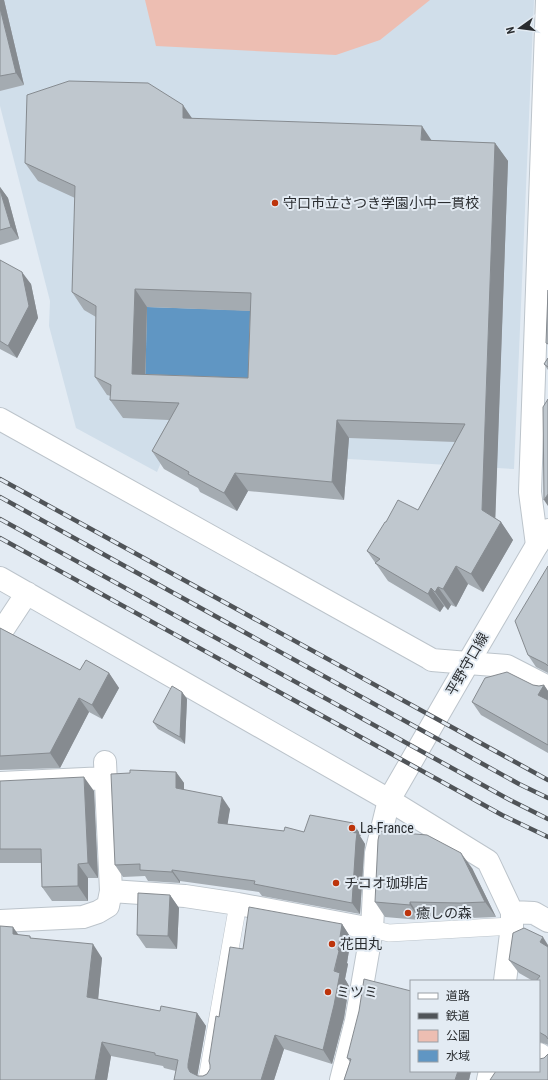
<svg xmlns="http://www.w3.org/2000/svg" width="548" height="1080" font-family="'Roboto Condensed','Noto Sans JP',sans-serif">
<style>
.built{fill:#d0deea}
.green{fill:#edbeb2}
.water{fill:#6096c3}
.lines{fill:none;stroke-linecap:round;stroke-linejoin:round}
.lane-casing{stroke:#bcc4cb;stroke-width:18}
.street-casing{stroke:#bcc4cb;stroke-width:24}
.secondary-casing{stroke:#bcc4cb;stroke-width:24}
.lane{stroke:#fff;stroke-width:17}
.street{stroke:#fff;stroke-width:22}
.secondary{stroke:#fff;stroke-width:22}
.rail-casing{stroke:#505458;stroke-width:4.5}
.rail{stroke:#e3ebf3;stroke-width:3;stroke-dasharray:9;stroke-linecap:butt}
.wall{fill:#a4abb1;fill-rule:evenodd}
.shaded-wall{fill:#868b90}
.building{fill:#bfc7ce;stroke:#868b90;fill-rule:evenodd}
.poi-dot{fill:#bd340b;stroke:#e3ebf3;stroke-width:1.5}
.labels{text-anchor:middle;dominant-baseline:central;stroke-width:4;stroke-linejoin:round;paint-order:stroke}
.poi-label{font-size:14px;fill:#2a2d30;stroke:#e3ebf3;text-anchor:start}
.street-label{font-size:14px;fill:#2a2d30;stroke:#e3ebf3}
</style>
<rect width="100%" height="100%" fill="#e3ebf3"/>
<path class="built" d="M0,0H534L514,469L167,448L157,472L76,428L49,326L50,301L0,106Z"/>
<path class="green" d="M145,0H430L380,40L336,55L156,46Z"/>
<path class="water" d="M147,307L263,311L260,396L145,392Z"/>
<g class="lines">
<g class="lane-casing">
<path id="lane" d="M372,929L389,933L512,926
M210,1080L207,1079L238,904"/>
</g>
<g class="street-casing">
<path id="street" d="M537,545L530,492L547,0
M0,578L389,800L488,861L512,912L534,913L548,921
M0,634L27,593
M468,663L507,666L548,687
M105,762L111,891
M0,783L106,778
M0,921L83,917L98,912L108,906L111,891L185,896L238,904L372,929
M505,981L512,926V912
M539,1054L548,1060
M488,1080L490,1071"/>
</g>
<g class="secondary-casing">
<path id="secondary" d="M0,419L429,658L432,660L468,663
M341,1080L356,1021L372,929L376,853L389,800L468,663L537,545L548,530"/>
</g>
<use href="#lane" class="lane"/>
<use href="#street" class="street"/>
<use href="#secondary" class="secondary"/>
<g class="rail-casing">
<path id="rail" d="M0,479L548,780
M0,497L519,784L548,798
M0,519L510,800L548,819
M0,538L502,815L548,837"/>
</g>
<use href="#rail" class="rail"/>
</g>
<path class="wall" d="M0,0H4L24,85L0,91Z
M192,118L431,140L495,143L508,161L495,518L501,522L513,540L483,592L468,584L456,607L451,605L448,610L444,606L440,612L388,581L367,551L386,522L418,510L455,442L349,438L344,500L248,491L237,511L200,492L198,488L164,469L152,451L169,420L123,418L110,400L111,396L107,395L95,377L96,317L84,310L72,292L75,198L38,181L25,163ZM147,307L250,311L248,378L145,374Z
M0,187L8,198L19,239L0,245Z
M0,260L31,284L38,318L17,358L0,349Z
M548,358V370L544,364Z
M548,566V673L536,667L528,655Z
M0,628L80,670L109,673L119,688L102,719L89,712L60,768L0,770Z
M533,685L539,686L544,685L548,691V753L481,715L472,702Z
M182,692L187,699L185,744L158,729L153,722Z
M176,772L184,783V790L230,809L227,824L284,831L361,835L360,836L365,844L364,852L360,914L262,896L259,892L180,881V883L148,881L145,876L123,877L115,865Z
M0,781L94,791L98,878H88V901H52L42,887L41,863H0Z
M472,868L496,917L471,918L420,917V920L385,917L375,902Z
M170,895L179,908L177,949L146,948L137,935Z
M342,924L351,938L347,963L348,964L345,979L349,986L344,1018L332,1064L284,1049L274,1080H174L176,1071L164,1068L163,1066L111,1056L107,1080H0L19,935L30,936L31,938L102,958L98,999L160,1011L197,1013L206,1026L197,1076H203L207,1074L210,1069L219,1017L243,949Z
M548,945V1045L546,1044L539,1042V981H533L519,973L509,960Z
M347,1058L411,1071H471L469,1080H344L350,1062Z"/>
<path class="shaded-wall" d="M0,0H4L24,85L16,73L0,8Z
M183,105L196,124L183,118Z
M422,126L434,144L421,140Z
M495,143L508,161L495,528L482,510Z
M0,187L8,198L19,239L11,227L0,190Z
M22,272L31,284L38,318L17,358L8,346Z
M135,289L147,307L145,392L132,374Z
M337,420L349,438L344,500L332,482Z
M235,473L248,491L237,511L224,493Z
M548,494V506L544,500Z
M501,522L513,540L483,592L471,574Z
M456,566L468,584L456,607L443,589Z
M438,587L451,605L448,610L435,592Z
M431,588L444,606L440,612L428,594Z
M109,673L119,688L102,719L92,705Z
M544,685L548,691V707L538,695Z
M182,692L187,699L185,744L180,737Z
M79,698L89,712L60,768L50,753Z
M176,772L184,783V800L176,788Z
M84,777L94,791L98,878L88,863Z
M222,797L230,809L226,834L218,823Z
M353,823L361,835L360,836L365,844L364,852L360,914L352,903L350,832Z
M461,853L472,868L496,917L485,902Z
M78,864L88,878V901L78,886Z
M172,870L180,881V883L172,872Z
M170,895L179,908L177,949L168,936Z
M410,902L420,917V920L410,905Z
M342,924L351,938L347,963L348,964L345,979L349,986L344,1018L332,1064L323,1050Z
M13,927L23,941L13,934Z
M543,937L548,945V953L540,942Z
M93,944L102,958L97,1011L87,997Z
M197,1013L206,1026L197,1078L190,1072L188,1068V1064Z
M275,1035L284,1049L274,1080H261Z
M102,1042L111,1056L107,1080H95Z
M458,1071H471L469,1080H455Z"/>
<path class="building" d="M0,8L16,73L0,76Z
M69,81L148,83L183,105V118L422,126L421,140L495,143L482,510L501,522L471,574L456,566L443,589L438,587L435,592L431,588L428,594L375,563L380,559L367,551L385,522H386L398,500L418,510L465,424L337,420L332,482L235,473L224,493L188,474L189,472L152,451L179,403L110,400L111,385L95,377L96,306L72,292L75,186L25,163L27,95ZM135,289L251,293L248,378L132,374Z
M0,190L11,227L0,230Z
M0,260L22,272L29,306L8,346L0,341Z
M548,290V344L546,343Z
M548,358V367L544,364Z
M548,399V494L544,500L543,407Z
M548,566V666L546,664L528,655L515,621Z
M0,628L80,670L86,660L109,673L92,705L79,698L50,753L0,756Z
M507,672L533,685L539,686L544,685L538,695L548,700V745L472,702L485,678Z
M172,686L182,692L180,737L153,722Z
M130,770L176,772V788L222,797L218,823L284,831L285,827L304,832L310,815L353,823L350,832L357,833L356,841L352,903L254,884L255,881L172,870V872L140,870V864L115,865L111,774L130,773Z
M84,777L88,863L78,864V886L42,887L41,849H0V781Z
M380,831L427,835L461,853L485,902L460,903L410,902V905L375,902L378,840Z
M138,893L170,895L168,936L137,935Z
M249,907L342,924L338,950L339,951L334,971L340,973L334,1005L323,1050L275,1035L261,1080H174L178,1060L155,1055V1053L102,1042L95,1080H0V926L13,927V934L30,936V938L93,944L87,997L160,1011L161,1006L197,1013L188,1064V1068L190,1072L198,1076H203L207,1074L210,1069V1065L209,1061L216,1016L219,1017L230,947L243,949Z
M524,928L543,937L540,942L548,947V1039L546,1036L539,1032V981H536L540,976L509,960L513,933Z
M364,979L411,991V1071H458L455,1080H344L351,1059L347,1058L359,1011Z
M548,1054V1080H490L496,1071H539V1059L544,1058Z"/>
<g class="poi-dot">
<circle cx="275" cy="203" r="4"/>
<circle cx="352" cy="828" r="4"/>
<circle cx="336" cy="883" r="4"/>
<circle cx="408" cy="913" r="4"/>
<circle cx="332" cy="944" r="4"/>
<circle cx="328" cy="992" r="4"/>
</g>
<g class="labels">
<g class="poi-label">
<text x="283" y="203">守口市立さつき学園小中一貫校</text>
<text x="360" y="828">La-France</text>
<text x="344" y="883">チコオ珈琲店</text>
<text x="416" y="913">癒しの森</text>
<text x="340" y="944">花田丸</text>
<text x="336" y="992">ミツミ</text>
</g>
<g class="street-label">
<text transform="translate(467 664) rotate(-60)">平野守口線</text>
</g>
</g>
<rect x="410" y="980" width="130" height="92" fill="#e3ebf3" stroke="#999fa5"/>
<rect x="418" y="993" width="20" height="6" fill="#ffffff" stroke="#999fa5"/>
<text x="446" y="1000" font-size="12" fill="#2a2d30">道路</text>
<rect x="418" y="1013" width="20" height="6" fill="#505458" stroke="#999fa5"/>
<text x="446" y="1020" font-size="12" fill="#2a2d30">鉄道</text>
<rect x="418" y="1030" width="20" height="12" fill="#edbeb2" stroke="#999fa5"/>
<text x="446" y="1040" font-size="12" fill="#2a2d30">公園</text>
<rect x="418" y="1050" width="20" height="12" fill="#6096c3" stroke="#999fa5"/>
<text x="446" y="1060" font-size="12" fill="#2a2d30">水域</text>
<g transform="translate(520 28) rotate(256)" stroke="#e3ebf3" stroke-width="3" paint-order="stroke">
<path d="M0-3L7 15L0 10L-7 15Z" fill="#2a2d30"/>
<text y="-6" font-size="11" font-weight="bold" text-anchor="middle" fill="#2a2d30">N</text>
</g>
</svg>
